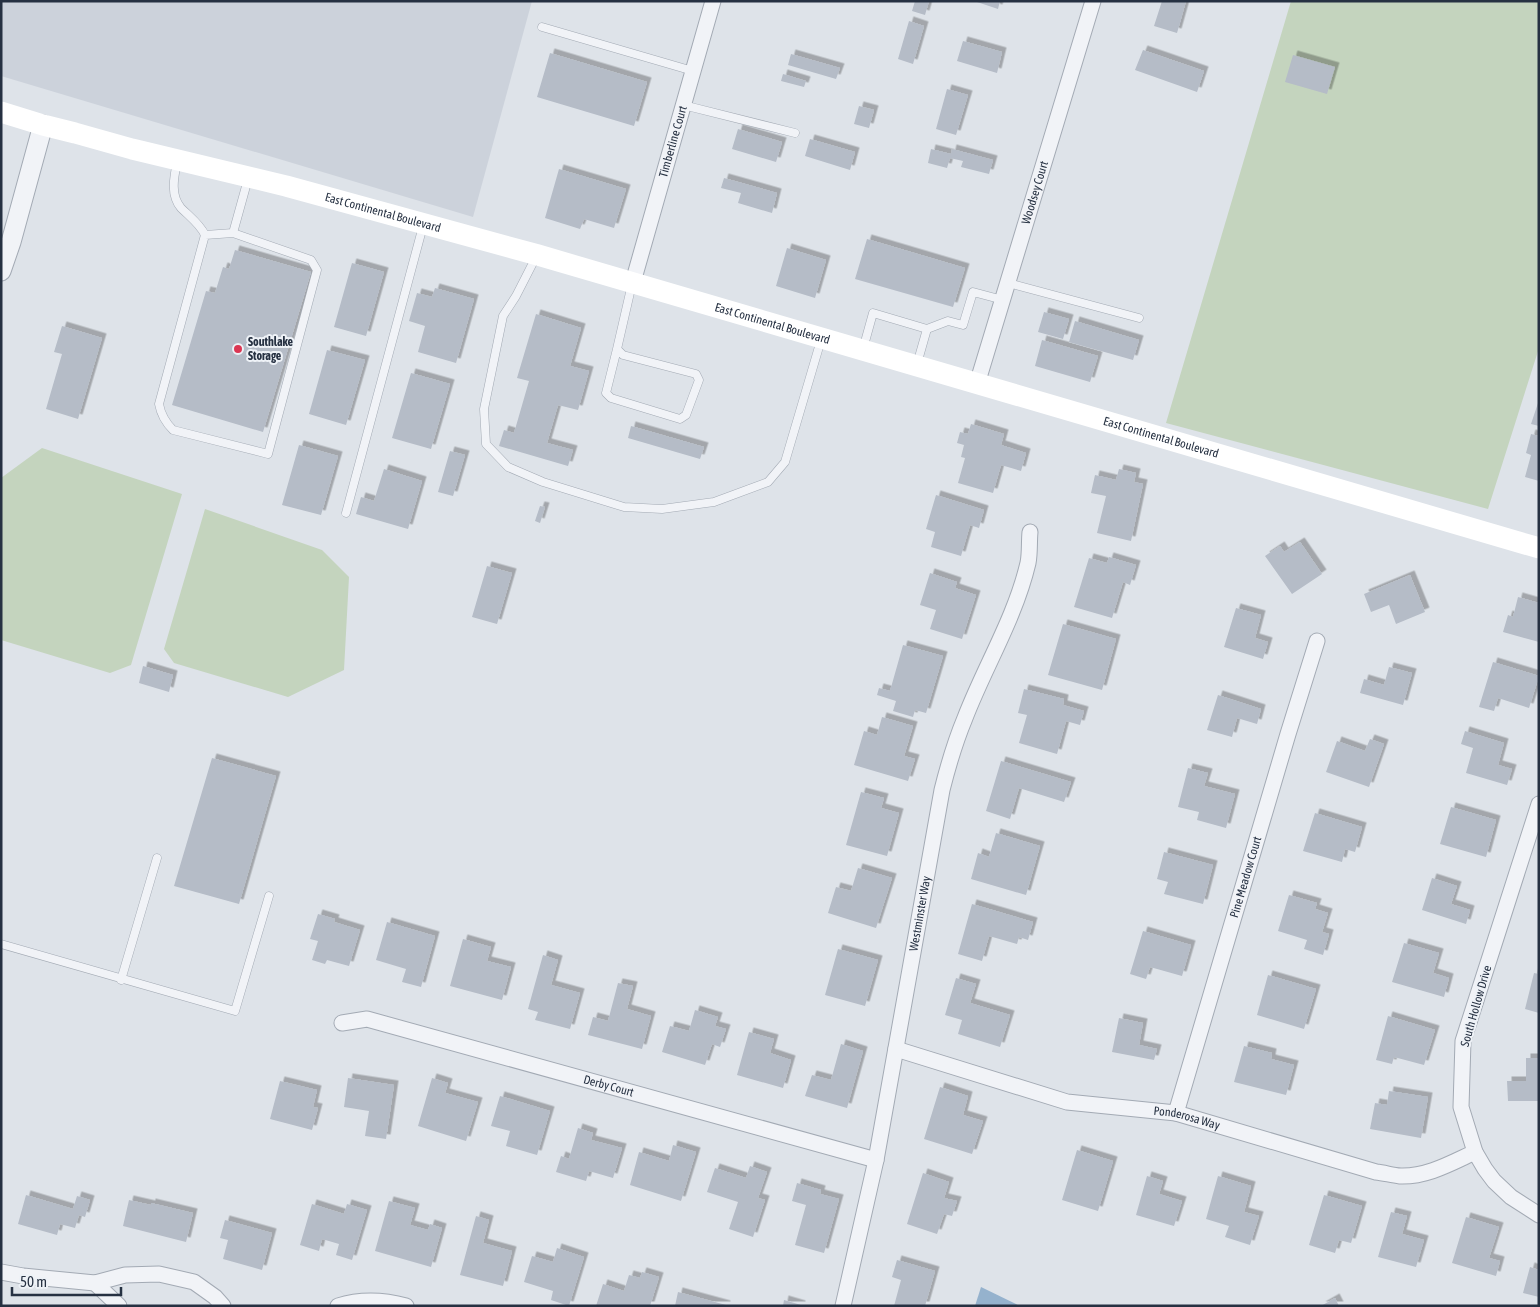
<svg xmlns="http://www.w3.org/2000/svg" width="1540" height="1307" font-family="'Asap Condensed',sans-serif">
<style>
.built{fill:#ccd2db}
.green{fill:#c4d4be}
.water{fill:#95b2cd}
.building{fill:#b5bcc7;filter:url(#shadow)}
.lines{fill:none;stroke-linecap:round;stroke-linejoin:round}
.service-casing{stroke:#a3aab4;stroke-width:9}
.minor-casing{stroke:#a3aab4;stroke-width:17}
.tertiary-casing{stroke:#a3aab4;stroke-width:21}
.service{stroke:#f1f3f7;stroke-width:8}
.minor{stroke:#f1f3f7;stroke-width:15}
.tertiary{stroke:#f1f3f7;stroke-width:19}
.secondary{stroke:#fff;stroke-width:21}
.poi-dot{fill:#db3653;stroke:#eef2f7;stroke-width:2}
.labels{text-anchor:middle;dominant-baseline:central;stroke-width:4;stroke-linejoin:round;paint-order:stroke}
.street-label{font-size:12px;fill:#263142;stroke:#eef2f7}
.poi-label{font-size:12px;font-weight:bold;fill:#263142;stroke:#eef2f7;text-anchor:start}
</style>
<defs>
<filter id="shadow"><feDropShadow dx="4.5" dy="-4.5" stdDeviation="0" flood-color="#0004"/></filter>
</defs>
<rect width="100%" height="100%" fill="#dee3e9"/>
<path class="built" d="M1,1H532L473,217L1,76Z"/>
<path class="green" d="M1291,1H1539V348L1488,509L1166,423Z
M42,448L182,494L131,665L110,673L1,640V478Z
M205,509L322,550L349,577L344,670L288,697L174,663L164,649Z"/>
<path class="water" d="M981,1287L1016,1304L1019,1306H975Z"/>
<path class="building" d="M915,1H929L925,15L912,11Z
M974,1H1000L998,9Z
M1162,1H1186L1177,33L1154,26Z
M909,21L924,26L913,64L898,59Z
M963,41L1002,52L997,73L957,61Z
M1143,50L1204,71L1197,92L1135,70Z
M550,53L647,82L634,126L537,97Z
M791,54L840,68L836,79L788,65Z
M1293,55L1335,67L1327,94L1285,82Z
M783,74L806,81L804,87L781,81Z
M947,89L968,95L956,135L936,129Z
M859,106L874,110L869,128L854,124Z
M738,129L782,142L776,162L732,149Z
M810,139L855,152L850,170L805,156Z
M931,149L951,154L952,149L993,160L989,174L961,167L963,161L950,158L947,168L928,163Z
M559,169L626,189L614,228L584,219L580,229L545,218Z
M724,178L777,193L772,213L738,203L741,193L721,188Z
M867,239L965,268L953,307L855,279Z
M787,248L826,260L815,298L776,286Z
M235,250L311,272L263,432L172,405L206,291L215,293L223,267L229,269Z
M352,263L384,272L366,336L334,327Z
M435,288L474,299L456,363L418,352L425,326L409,321L417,293L432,297Z
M1044,312L1069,319L1063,339L1038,332Z
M536,314L581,328L570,366L589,371L578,410L558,405L547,443L573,450L568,466L499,446L504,430L514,433L529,381L517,378Z
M1075,321L1139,340L1133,360L1069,342Z
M62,326L102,338L78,419L46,409L62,354L54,352Z
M1042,340L1098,356L1090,382L1035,366Z
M327,350L365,360L346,425L309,414Z
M411,373L450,384L431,449L392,438Z
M1539,400V426L1531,424Z
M971,424L1004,434L1001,445L1026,453L1021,471L1001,465L993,493L958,483L965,458L961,457L964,445L957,443L960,432L968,434Z
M631,426L704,447L700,459L628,438Z
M1531,434L1539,436V481L1525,477L1531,455L1526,453Z
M299,445L338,456L321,515L282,505Z
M450,451L465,455L453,496L438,492Z
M384,469L422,481L408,529L356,514L361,497L374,501Z
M1119,469L1136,473L1134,482L1143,484L1131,541L1097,533L1106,496L1091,493L1095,475L1116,480Z
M936,495L984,510L979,528L970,525L961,556L931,547L935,532L926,529Z
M540,506L545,507L540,523L535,521Z
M1300,542L1322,574L1292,594L1265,556L1280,546L1284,552Z
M1109,557L1136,565L1130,585L1123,582L1112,618L1074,607L1089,558L1107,563Z
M487,566L512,573L497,624L472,617Z
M930,573L957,582L955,588L976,595L962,639L930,629L936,610L920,605Z
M1410,575L1425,612L1396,624L1389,605L1371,612L1364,594Z
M1518,597L1539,603V642L1503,632L1508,615L1513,617Z
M1236,608L1261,615L1255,638L1268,642L1263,659L1224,647Z
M1063,624L1116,639L1102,690L1048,675Z
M903,645L943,656L926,713L915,710L913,717L893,711L896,701L877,695L879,688L890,691Z
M1493,662L1539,676L1529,708L1498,698L1494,711L1479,707Z
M143,666L173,675L169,692L139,683Z
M1389,667L1412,673L1403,705L1360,693L1364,679L1384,685Z
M1024,689L1064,699L1063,705L1084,711L1080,725L1066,721L1057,754L1019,743L1027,715L1018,713Z
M1218,695L1261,709L1257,724L1237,718L1232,737L1207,730Z
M882,717L913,726L904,756L915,759L908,781L854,765L864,731L877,735Z
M1465,731L1504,743L1498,765L1512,769L1507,785L1466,773L1473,748L1461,744Z
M1370,739L1384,744L1369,787L1326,772L1337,741L1365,751Z
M212,758L276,776L239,904L174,886Z
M1001,761L1071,782L1064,802L1019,788L1010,819L986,811Z
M1188,768L1208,773L1204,786L1235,794L1226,828L1197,820L1199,812L1178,807Z
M861,792L884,798L881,808L899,813L887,856L846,845Z
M1451,807L1496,820L1486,857L1440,844Z
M1315,813L1362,827L1355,852L1345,849L1342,862L1303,851Z
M996,833L1040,846L1026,895L971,879L978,853L989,857Z
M1164,852L1213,865L1203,904L1164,894L1168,882L1157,879Z
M858,868L892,878L876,928L828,913L836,887L851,891Z
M1432,878L1457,886L1451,904L1470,910L1466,924L1422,910Z
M1289,895L1317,903L1315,909L1328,913L1322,932L1329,934L1323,955L1304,949L1307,940L1278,931Z
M972,904L1033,922L1028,940L1019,937L1017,944L989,936L982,961L958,954Z
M318,914L335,919L334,922L360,930L349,966L327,960L325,964L312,960L318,941L310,939Z
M387,922L435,936L421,987L402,982L406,969L376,960Z
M1143,931L1191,945L1182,976L1150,967L1146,979L1130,974Z
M463,939L491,947L487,961L511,967L502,1000L450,986Z
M1404,943L1439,953L1433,973L1449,978L1444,997L1392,982Z
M838,949L878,960L865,1006L825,995Z
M543,955L558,960L551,985L580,993L570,1029L535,1020L538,1012L528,1009Z
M1534,973L1539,974V1013L1525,1009Z
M1268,975L1316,989L1304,1029L1257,1015Z
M956,978L976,984L970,1003L1010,1015L1000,1047L958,1034L962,1020L945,1015Z
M618,983L633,986L627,1009L651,1016L642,1049L588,1035L593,1017L608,1021Z
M695,1010L718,1017L715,1026L726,1029L720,1047L712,1044L705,1065L662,1052L670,1026L689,1031Z
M1388,1016L1435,1030L1424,1065L1394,1057L1392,1064L1376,1060Z
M1119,1018L1143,1023L1139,1045L1157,1049L1154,1060L1112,1052Z
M749,1032L774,1039L770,1053L791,1060L783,1088L737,1075Z
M841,1044L863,1051L847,1108L805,1096L812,1075L831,1080Z
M1244,1046L1272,1053L1271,1059L1294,1065L1286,1095L1234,1082Z
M1526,1058H1539V1101H1508L1507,1081H1526Z
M348,1078L394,1085L386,1139L365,1136L369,1111L344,1107Z
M432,1078L448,1083L445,1093L478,1102L466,1141L418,1126Z
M280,1081L317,1090L313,1107L318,1108L312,1130L270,1119Z
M940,1087L968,1096L963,1115L983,1121L972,1154L924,1139Z
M1389,1091L1428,1097L1421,1138L1370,1129L1375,1103L1387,1105Z
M500,1096L550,1111L537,1155L506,1146L510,1131L491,1126Z
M578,1128L593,1133L591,1140L622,1148L613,1178L589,1171L586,1181L556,1172L561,1156L569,1159Z
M673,1145L696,1152L681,1201L630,1185L639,1152L669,1161Z
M1077,1150L1113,1161L1098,1211L1062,1200Z
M750,1166L767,1172L758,1198L765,1200L753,1237L729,1229L738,1202L707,1192L715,1168L746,1178Z
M923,1173L949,1182L944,1198L957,1201L952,1216L944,1214L937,1234L907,1224Z
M1147,1176L1163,1181L1159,1194L1182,1201L1174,1226L1136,1215Z
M1218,1176L1251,1186L1244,1212L1259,1216L1250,1245L1225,1237L1229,1226L1206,1219Z
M797,1183L821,1190L820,1194L839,1199L824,1253L795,1245L806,1205L792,1201Z
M26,1195L73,1209L77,1196L90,1200L85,1217L79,1215L75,1228L60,1224L57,1235L18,1224Z
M1324,1195L1362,1206L1351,1243L1339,1240L1335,1253L1309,1245Z
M129,1200L151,1205V1203L193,1213L186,1242L123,1226Z
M389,1201L415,1208L410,1225L428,1230L430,1224L442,1228L431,1267L375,1251Z
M312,1204L344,1214L347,1204L367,1210L352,1260L336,1255L339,1244L322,1239L319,1251L300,1245Z
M1391,1212L1407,1216L1402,1234L1424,1240L1416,1267L1378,1257Z
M476,1216L489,1220L483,1243L512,1251L503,1286L460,1275Z
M1466,1217L1499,1227L1489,1258L1500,1261L1496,1276L1452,1263Z
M225,1220L272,1233L262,1270L223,1259L228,1240L220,1238Z
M557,1248L584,1257L569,1306L551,1300L553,1291L524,1282L532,1256L553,1262Z
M897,1260L935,1271L925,1306H894L901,1280L892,1277Z
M1530,1267L1539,1270V1297L1523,1293Z
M642,1272L659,1277L650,1306H596L603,1284L624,1291L629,1275L640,1278Z
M678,1292L726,1305V1306H675Z
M1335,1298L1339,1306H1321Z
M784,1300L801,1305V1306H783Z"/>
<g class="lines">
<g class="service-casing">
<path id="service" d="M542,27L693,71
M683,105L795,133
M177,162C174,177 170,195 181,208C190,217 200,224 205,235
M233,233L205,235L159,404C161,415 165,422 173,430L268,454L317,270L311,260L233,233L248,179
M537,255L516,296L503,316L484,409L486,444L508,467L543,482L624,507L662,509L714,502L768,482L785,462L821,340
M1008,283L1139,318
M927,329L948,321L963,325L973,292L1003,300
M617,349L606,393L611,398L680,419L686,415L699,380L696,374L623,355L617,349L632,284
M863,349L873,313L927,329L917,364
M346,513L423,226
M1,944L235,1011L269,896
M121,980L157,858"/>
</g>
<g class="minor-casing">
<g id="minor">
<path id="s1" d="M633,282L713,1"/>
<path id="s2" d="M977,384L1093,1"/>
<path d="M1539,804L1463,1041L1461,1107L1475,1152L1485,1169L1494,1181L1511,1197L1539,1215"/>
<path id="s3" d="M342,1023L367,1019L876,1160"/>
<path id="s4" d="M896,1049L1067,1102L1176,1113L1376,1172C1384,1173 1392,1175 1400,1176C1427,1177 1451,1163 1475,1152"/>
<path id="s5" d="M1176,1113L1288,734L1317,641"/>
<path d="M1,1272L23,1276L95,1283L125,1275L159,1274L194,1282L215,1297L223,1306"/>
<path d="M95,1283L119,1306"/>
<path d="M338,1306C360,1299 384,1300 406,1306"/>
<path id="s6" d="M843,1306L876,1160L942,790C948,766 955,742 965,718C985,666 1015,618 1028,563C1030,553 1029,542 1030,532"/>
</g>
</g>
<g class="tertiary-casing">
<path id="tertiary" d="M1,271L11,242L43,125"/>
</g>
<use href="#service" class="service"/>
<use href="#minor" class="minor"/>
<use href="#tertiary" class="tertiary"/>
<path class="secondary" id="s7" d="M1,112L43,125L75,133L132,149L286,186L538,255L1539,548"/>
</g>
<circle class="poi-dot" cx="238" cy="349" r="5"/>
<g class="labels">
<g class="street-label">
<text stroke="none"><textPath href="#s1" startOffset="146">Timberline Court</textPath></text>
<text stroke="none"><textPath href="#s2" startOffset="200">Woodsey Court</textPath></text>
<text stroke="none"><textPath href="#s7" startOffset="395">East Continental Boulevard</textPath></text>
<text stroke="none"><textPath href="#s7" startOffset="800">East Continental Boulevard</textPath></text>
<text stroke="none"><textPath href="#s7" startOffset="1205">East Continental Boulevard</textPath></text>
<text stroke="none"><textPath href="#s5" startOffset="246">Pine Meadow Court</textPath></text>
<text stroke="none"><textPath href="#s6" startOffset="400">Westminster Way</textPath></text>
<text transform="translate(1476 1006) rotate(-74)">South Hollow Drive</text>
<text stroke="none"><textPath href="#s3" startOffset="276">Derby Court</textPath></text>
<text stroke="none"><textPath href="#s4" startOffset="300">Ponderosa Way</textPath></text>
</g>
<g class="poi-label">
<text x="248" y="342">Southlake<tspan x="248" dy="14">Storage</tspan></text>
</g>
</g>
<rect width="1540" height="1307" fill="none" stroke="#263142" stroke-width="5"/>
<path d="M12 1287v8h109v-8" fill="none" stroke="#263142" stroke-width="2.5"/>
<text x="20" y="1287" font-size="15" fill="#263142" stroke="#eef2f7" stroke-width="4" paint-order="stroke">50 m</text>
</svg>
